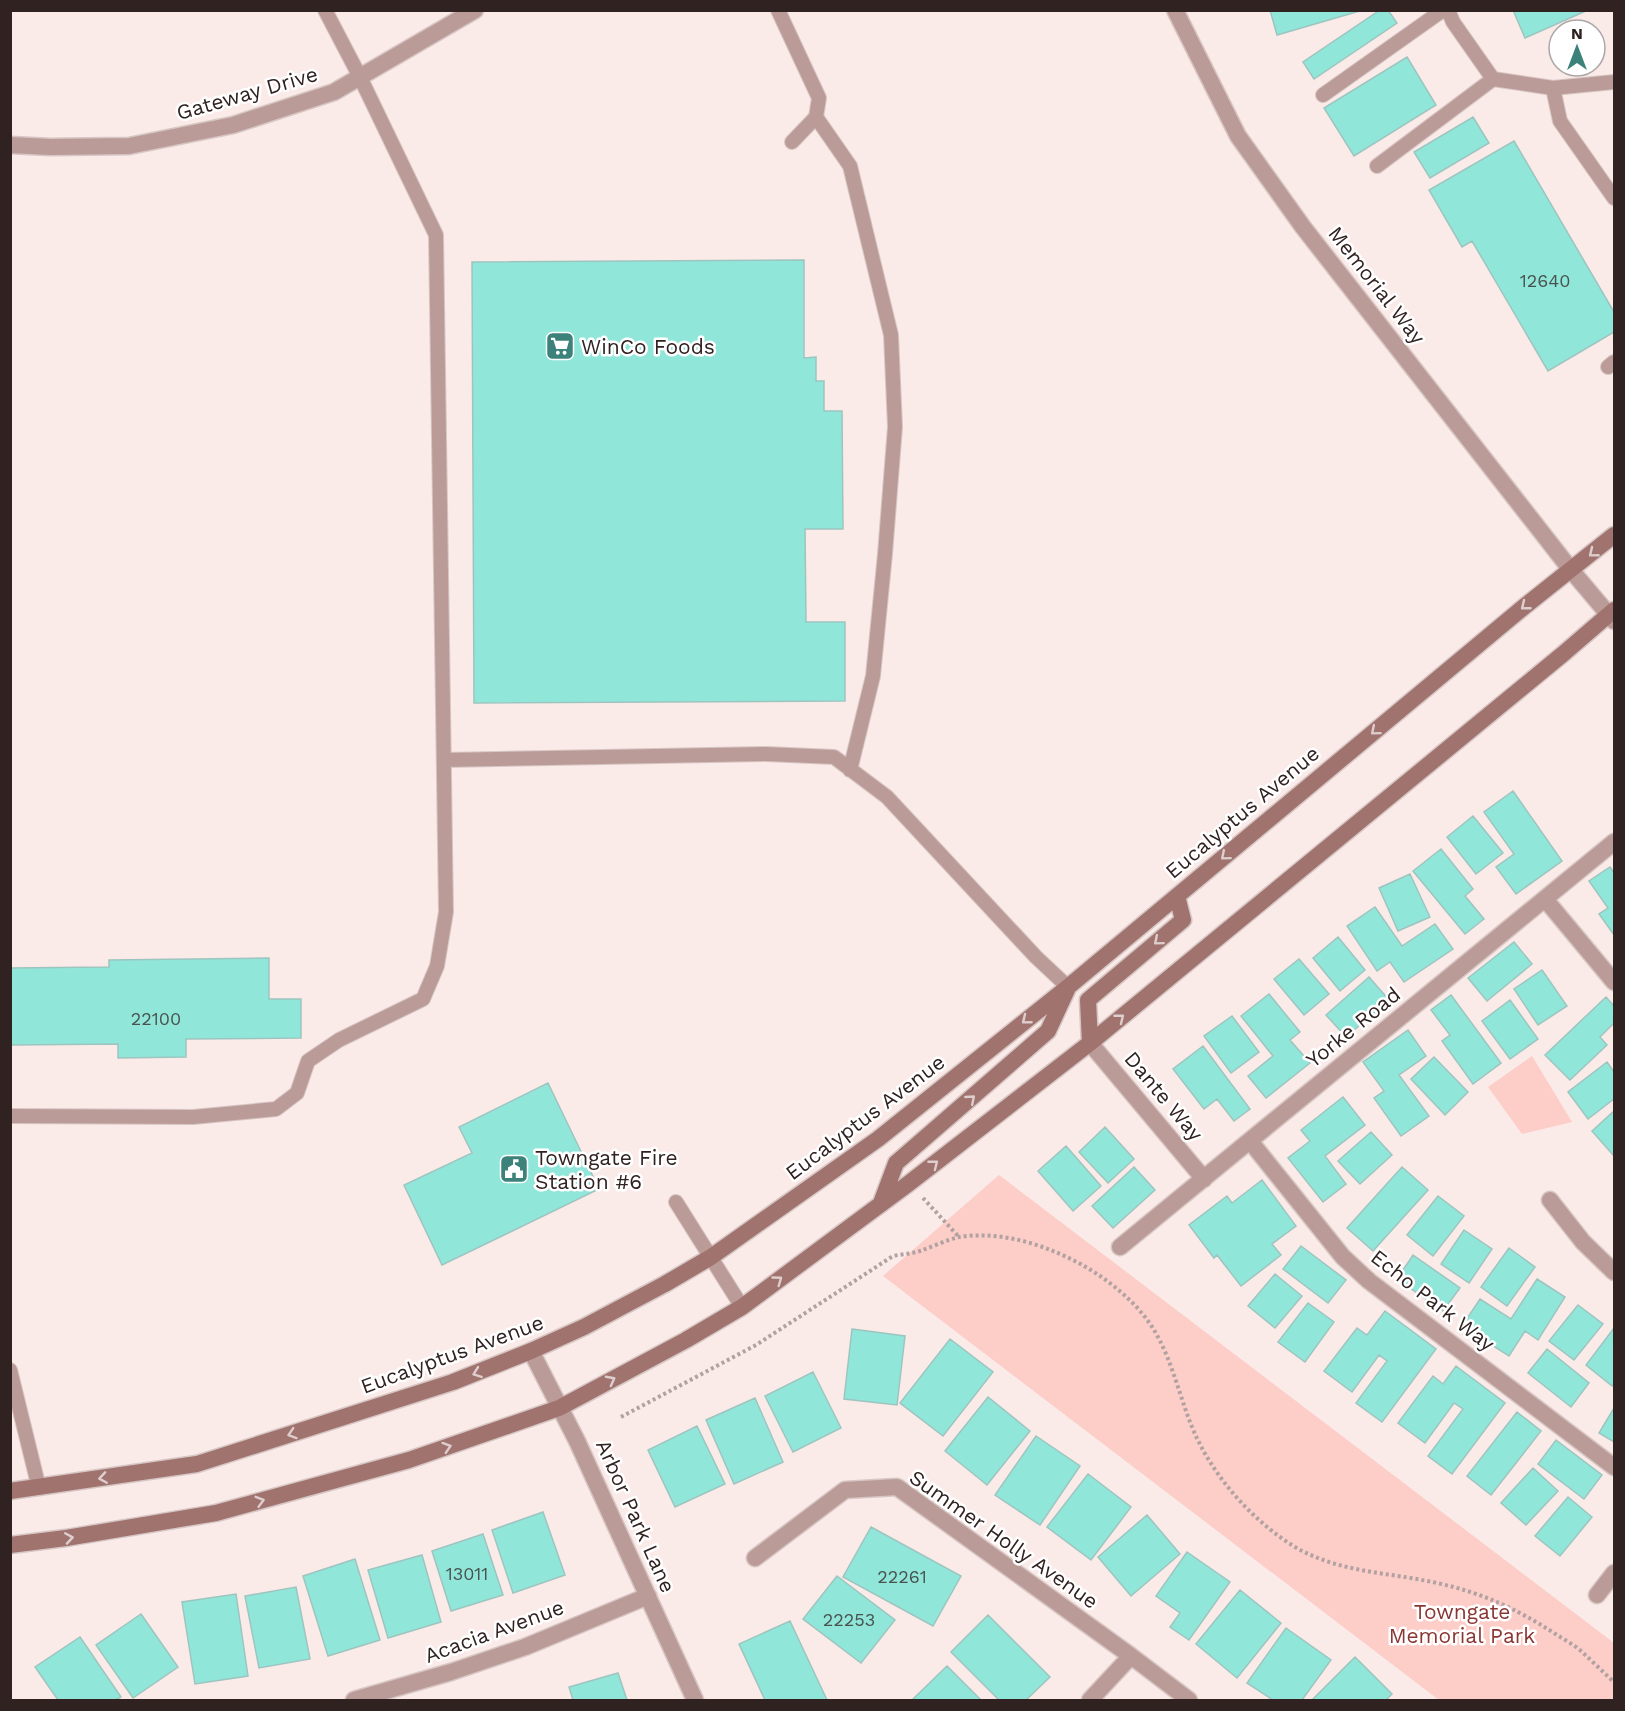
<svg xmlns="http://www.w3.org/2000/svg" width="1625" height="1711" font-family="'Work Sans',sans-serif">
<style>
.green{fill:#fdcdc8}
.building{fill:#91e6da;stroke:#9dc5bf;stroke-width:1.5}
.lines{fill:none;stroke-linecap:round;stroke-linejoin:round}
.service-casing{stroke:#d6c6c4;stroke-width:16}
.minor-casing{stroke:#d6c6c4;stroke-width:19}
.tertiary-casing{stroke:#d6c6c4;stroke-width:19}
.secondary-casing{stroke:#d6c6c4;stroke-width:19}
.path{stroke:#b1a2a1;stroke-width:4;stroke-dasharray:3 3;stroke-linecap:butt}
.service{stroke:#bb9b98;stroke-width:14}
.minor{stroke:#bb9b98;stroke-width:16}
.tertiary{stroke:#bb9b98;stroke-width:16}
.secondary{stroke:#a0736f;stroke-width:16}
.oneway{stroke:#dececd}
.labels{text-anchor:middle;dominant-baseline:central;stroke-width:5;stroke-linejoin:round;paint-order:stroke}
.number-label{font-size:18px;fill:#48534f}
.street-label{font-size:21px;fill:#302221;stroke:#fff}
.poi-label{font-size:21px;fill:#302221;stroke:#fff;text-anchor:start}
.park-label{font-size:21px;fill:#8a3733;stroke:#fff}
</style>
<rect width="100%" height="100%" fill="#faeae8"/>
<path class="green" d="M1532,1056L1572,1122L1522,1134L1488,1087Z
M999,1175L1614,1643V1700H1439L883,1276Z"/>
<path class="building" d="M1270,10H1360V11L1277,35Z
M1380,10H1388L1397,23L1314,79L1303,62Z
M1513,10H1588L1525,38Z
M1407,57L1436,105L1354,156L1324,108Z
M1473,117L1489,143L1430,178L1414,152Z
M1514,141L1614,312V332L1548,371L1472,241L1462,247L1429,190Z
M804,260V358L816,357V381H824V411H842L843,529H805L806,622H845V701L474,703L472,262Z
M1513,791L1562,861L1516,894L1496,867L1514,854L1484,812Z
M1473,816L1503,853L1476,874L1447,837Z
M1441,849L1473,889L1465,896L1484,919L1465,934L1413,871Z
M1610,867L1614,873V935L1599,914L1608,908L1589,881Z
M1410,874L1430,917L1398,931L1379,888Z
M1375,907L1402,946L1435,924L1453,949L1404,982L1390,962L1377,971L1347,926Z
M1338,937L1365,970L1340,991L1313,958Z
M1514,942L1532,964L1487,1001L1468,978Z
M269,958V999H301V1038L186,1039V1057L118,1058V1044L10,1045V968L109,967V960Z
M1299,959L1329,994L1304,1015L1274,979Z
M1542,970L1567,1006L1538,1025L1514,989Z
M1369,977L1389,1000L1346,1037L1326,1015Z
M1269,994L1300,1032L1290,1040L1310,1063L1266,1098L1248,1076L1273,1056L1241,1016Z
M1451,995L1501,1063L1473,1084L1442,1041L1450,1035L1431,1010Z
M1606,997L1614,1006V1023L1600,1037L1607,1045L1570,1080L1545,1055Z
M1510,1000L1538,1039L1510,1059L1482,1021Z
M1232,1016L1259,1052L1231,1073L1204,1036Z
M1408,1030L1426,1056L1399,1075L1429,1116L1401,1136L1374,1098L1384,1091L1363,1062Z
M1203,1046L1250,1109L1234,1121L1217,1099L1204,1109L1173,1069Z
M1434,1057L1468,1092L1445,1115L1411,1079Z
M1607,1062L1614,1072V1099L1588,1119L1568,1092Z
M548,1083L599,1189L442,1265L404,1185L472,1153L459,1127Z
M1343,1097L1365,1125L1325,1156L1346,1184L1323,1202L1288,1158L1310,1141L1301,1130Z
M1614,1111V1156L1592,1131Z
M1105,1127L1134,1159L1108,1183L1079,1152Z
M1371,1132L1392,1155L1360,1184L1338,1161Z
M1066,1146L1101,1186L1073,1211L1038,1171Z
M1134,1167L1155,1190L1113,1228L1092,1206Z
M1402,1167L1428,1190L1373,1251L1347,1228Z
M1262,1180L1296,1226L1272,1244L1281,1255L1241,1286L1217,1255L1214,1258L1189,1225L1227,1196L1232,1203Z
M1438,1196L1464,1216L1433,1256L1407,1235Z
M1464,1230L1492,1249L1469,1283L1441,1264Z
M1301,1246L1346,1280L1328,1303L1283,1269Z
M1509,1248L1535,1267L1507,1306L1481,1287Z
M1413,1255L1460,1288L1443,1311L1397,1279Z
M1275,1274L1302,1296L1275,1328L1248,1306Z
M1537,1279L1565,1297L1538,1340L1525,1331L1509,1356L1462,1326L1480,1299L1511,1319Z
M1308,1303L1334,1322L1305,1362L1278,1342Z
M1578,1305L1603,1324L1574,1360L1549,1341Z
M1385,1311L1436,1349L1382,1422L1356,1403L1387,1361L1379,1355L1352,1392L1324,1371L1357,1328L1367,1335Z
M1614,1328V1383L1612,1386L1586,1365Z
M852,1329L905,1336L897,1405L844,1399Z
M950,1339L993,1372L943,1436L900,1403Z
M1547,1349L1589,1383L1571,1407L1528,1373Z
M1456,1366L1505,1403L1452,1474L1428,1456L1463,1409L1454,1403L1425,1443L1398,1423L1433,1376L1443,1384Z
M813,1372L841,1428L793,1452L765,1396Z
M988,1397L1030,1431L987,1485L945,1451Z
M755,1398L783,1462L734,1484L706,1420Z
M1614,1408V1442L1599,1433Z
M1517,1412L1541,1431L1491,1495L1467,1476Z
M697,1426L725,1484L675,1507L648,1450Z
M1036,1436L1080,1466L1040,1525L995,1495Z
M1556,1440L1602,1475L1584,1499L1538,1464Z
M1533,1468L1558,1491L1526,1525L1501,1503Z
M1088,1474L1131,1507L1091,1560L1047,1527Z
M1568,1497L1592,1517L1560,1556L1535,1536Z
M543,1512L565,1575L513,1593L492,1530Z
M1147,1515L1180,1554L1131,1596L1098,1557Z
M871,1527L961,1576L933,1626L843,1577Z
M483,1534L503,1595L451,1611L432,1551Z
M1187,1552L1230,1582L1189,1640L1170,1627L1180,1613L1156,1596Z
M422,1555L441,1622L388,1638L368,1570Z
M355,1559L380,1640L328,1656L303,1576Z
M837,1576L895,1620L861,1663L803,1619Z
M296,1587L310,1659L259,1668L245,1596Z
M1240,1590L1281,1623L1237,1678L1196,1644Z
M236,1594L248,1676L195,1684L182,1602Z
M141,1614L178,1667L133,1698L96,1645Z
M988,1615L1050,1677L1026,1700H999L951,1652Z
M790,1621L827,1700H765L739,1644Z
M1286,1628L1331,1660L1302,1700H1273L1247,1683Z
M80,1637L121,1697L115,1700H58L35,1667Z
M1355,1657L1392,1694L1386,1700H1312Z
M947,1666L981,1700H912Z
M618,1673L627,1700H573L569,1687Z"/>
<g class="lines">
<g class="service-casing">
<path id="service" d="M778,10L819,98L816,117L792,142
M1448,10L1453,22L1493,79L1553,88L1614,82
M1553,88L1560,121L1614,198
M1323,95L1443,10
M816,117L850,166L891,335L895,427L885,554L873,676L850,770
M1377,166L1493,79
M1608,367L1614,362
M444,760L766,754L834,757L887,797L1036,957L1068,987
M10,1116L193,1117L276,1109L297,1093L308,1061L339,1040L423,999L437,966L446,912L436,235L360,77L325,10
M676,1202L742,1307
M10,1370L39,1488"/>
</g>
<g class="minor-casing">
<path id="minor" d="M1545,899L1614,982
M1090,1043L1204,1179
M1250,1141L1343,1257L1369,1281L1614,1467
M1550,1200L1583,1242L1614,1272
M1120,1247L1614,842
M755,1558L845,1490L897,1487L1131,1656L1189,1700
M1597,1595L1614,1573
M354,1700L451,1672L525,1647L648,1596
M1090,1700L1131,1656"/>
</g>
<g class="tertiary-casing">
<path id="tertiary" d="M1175,10L1238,136L1303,227L1571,570L1614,621
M10,145L50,147L129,146L233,125L334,92L475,10
M531,1351L577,1441L695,1700"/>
</g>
<g class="secondary-casing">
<path id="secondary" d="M1090,1043L1088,1000L1183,920L1177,896
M881,1203L896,1163L1048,1031L1067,990
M10,1491L197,1464L453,1382L531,1351L584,1327L665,1284L711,1257L878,1139L1068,987L1525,606L1614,535
M10,1545L66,1538L216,1513L409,1460L559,1408L686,1340L742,1307L908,1184L1090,1043L1563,654L1614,610"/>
</g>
<path class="path" d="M923,1198L959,1237
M621,1417L756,1345L893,1256C902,1254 911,1254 920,1251C932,1247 946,1240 959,1237C990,1232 1024,1239 1053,1251C1088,1265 1122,1288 1145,1317C1170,1349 1177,1390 1192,1427C1211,1474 1251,1520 1295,1547C1340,1573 1388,1572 1437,1583C1482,1593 1515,1608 1554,1633C1563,1639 1573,1644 1581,1651C1592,1661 1603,1672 1614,1682"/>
<use href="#service" class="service"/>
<use href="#minor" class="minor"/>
<use href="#tertiary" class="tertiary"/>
<use href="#secondary" class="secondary"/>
</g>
<defs><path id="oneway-chevron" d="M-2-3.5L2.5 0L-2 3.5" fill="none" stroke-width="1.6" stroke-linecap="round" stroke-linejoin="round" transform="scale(1.5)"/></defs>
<g class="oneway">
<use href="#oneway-chevron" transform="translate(1593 553) rotate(141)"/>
<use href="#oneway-chevron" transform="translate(1525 606) rotate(141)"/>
<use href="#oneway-chevron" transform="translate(1375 731) rotate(140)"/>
<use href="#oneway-chevron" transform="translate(1225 856) rotate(140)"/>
<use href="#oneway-chevron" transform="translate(1158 941) rotate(140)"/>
<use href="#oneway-chevron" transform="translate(1120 1018) rotate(-39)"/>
<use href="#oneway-chevron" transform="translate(1026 1020) rotate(141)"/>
<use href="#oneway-chevron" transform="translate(971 1099) rotate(-41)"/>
<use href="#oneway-chevron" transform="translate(934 1164) rotate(-38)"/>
<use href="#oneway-chevron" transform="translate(778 1280) rotate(-36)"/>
<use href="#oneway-chevron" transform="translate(477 1373) rotate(160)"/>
<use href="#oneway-chevron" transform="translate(611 1380) rotate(-28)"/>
<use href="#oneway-chevron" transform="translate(292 1434) rotate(162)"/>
<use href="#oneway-chevron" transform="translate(447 1447) rotate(-18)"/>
<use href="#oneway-chevron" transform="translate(103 1478) rotate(171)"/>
<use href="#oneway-chevron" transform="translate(260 1501) rotate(-16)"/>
<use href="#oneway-chevron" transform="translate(69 1538) rotate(-9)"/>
</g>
<defs>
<g id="supermarket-square" transform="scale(1.5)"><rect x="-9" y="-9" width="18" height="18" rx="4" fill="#3c827a" stroke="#fff"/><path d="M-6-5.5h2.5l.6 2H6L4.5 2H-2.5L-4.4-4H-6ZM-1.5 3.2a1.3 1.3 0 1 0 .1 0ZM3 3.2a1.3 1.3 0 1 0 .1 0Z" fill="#fff"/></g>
<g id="civic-square" transform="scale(1.5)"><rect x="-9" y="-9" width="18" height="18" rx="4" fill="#3c827a" stroke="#fff"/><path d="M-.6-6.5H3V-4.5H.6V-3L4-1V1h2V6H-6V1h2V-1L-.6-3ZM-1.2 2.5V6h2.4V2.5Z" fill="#fff"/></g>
</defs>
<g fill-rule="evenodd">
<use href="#supermarket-square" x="560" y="346"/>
<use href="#civic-square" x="514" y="1169"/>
</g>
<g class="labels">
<g class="number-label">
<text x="1545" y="280">12640</text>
<text x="156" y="1018">22100</text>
<text x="467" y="1573">13011</text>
<text x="902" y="1576">22261</text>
<text x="849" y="1619">22253</text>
</g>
<g class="street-label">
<text transform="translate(247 93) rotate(-16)">Gateway Drive</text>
<text transform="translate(1377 285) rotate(52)">Memorial Way</text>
<text transform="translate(1242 812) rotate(-40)">Eucalyptus Avenue</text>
<text transform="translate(1353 1027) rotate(-39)">Yorke Road</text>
<text transform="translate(1164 1096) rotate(50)">Dante Way</text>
<text transform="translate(865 1117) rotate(-37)">Eucalyptus Avenue</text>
<text transform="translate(1433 1300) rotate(38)">Echo Park Way</text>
<text transform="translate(452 1354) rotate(-20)">Eucalyptus Avenue</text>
<text transform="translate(636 1516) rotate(66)">Arbor Park Lane</text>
<text transform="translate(1004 1539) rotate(35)">Summer Holly Avenue</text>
<text transform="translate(494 1631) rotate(-20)">Acacia Avenue</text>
</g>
<g class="poi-label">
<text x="581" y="346">WinCo Foods</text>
<text x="535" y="1157">Towngate Fire<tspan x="535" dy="24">Station #6</tspan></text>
</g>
<g class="park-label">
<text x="1462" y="1611">Towngate<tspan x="1462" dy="24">Memorial Park</tspan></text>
</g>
</g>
<rect width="1625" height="1711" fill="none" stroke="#302221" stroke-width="24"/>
<g transform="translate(1577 48)"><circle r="28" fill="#ffffff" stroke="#aca7a6" stroke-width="1.5"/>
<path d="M0-4.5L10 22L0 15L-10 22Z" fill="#3c827a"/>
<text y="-9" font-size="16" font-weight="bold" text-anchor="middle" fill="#302221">N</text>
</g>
</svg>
